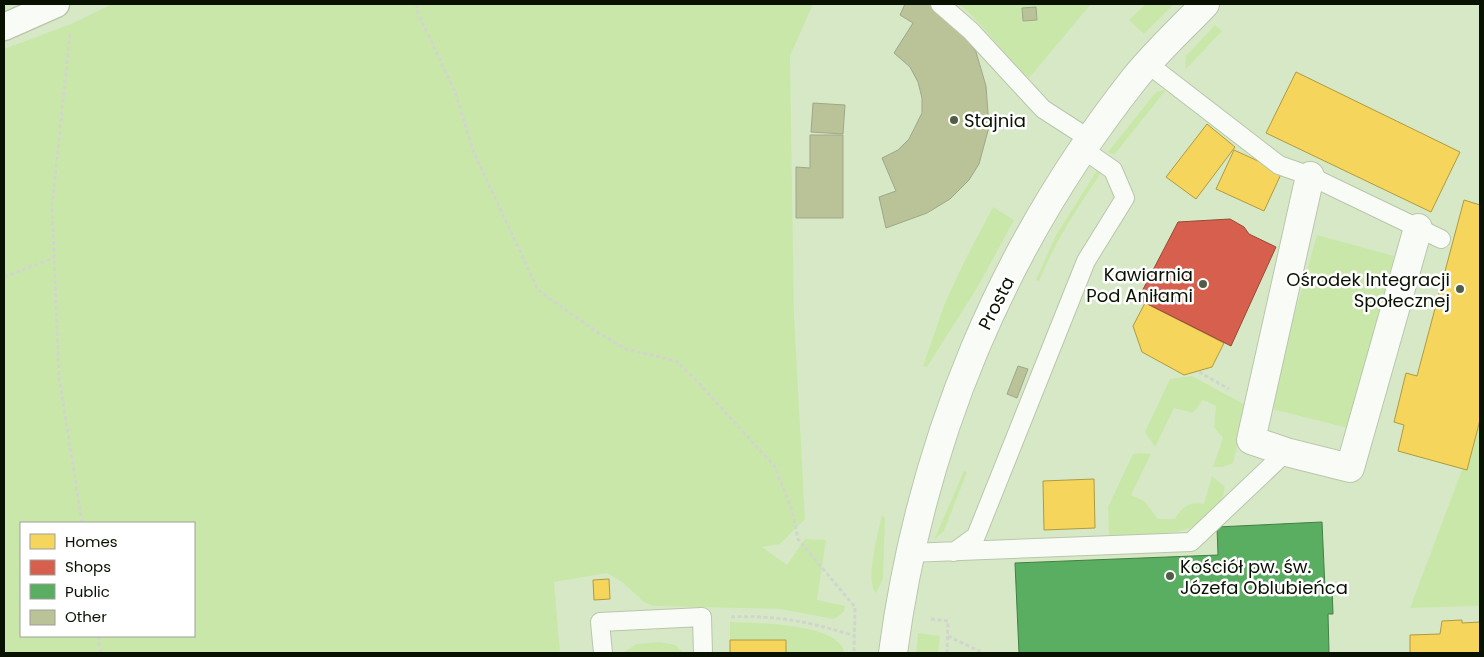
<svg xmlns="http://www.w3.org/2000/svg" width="1484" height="657" font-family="Poppins,sans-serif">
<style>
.green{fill:#cae7aa;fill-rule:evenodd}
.homes{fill:#f6d55c;stroke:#af9a40}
.shops{fill:#d6604d;stroke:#984936}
.public{fill:#5aae61;stroke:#427f44}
.building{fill:#bac297;stroke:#9fa78b}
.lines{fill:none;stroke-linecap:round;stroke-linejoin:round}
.service-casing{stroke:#b9c6ac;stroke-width:20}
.pedestrian-casing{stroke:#b9c6ac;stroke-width:29}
.minor-casing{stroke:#b9c6ac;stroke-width:30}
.tertiary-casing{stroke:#b9c6ac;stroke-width:30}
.path{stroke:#d1d6cc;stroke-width:3;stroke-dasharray:4 2.5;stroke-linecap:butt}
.service{stroke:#f9fcf6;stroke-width:18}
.pedestrian{stroke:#f9fcf6;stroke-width:26}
.minor{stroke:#f9fcf6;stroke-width:28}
.tertiary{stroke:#f9fcf6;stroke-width:28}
.poi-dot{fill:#515d45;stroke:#fff;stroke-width:2}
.labels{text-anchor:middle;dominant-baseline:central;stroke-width:5;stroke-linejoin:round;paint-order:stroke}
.poi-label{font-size:18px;fill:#091200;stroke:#fff;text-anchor:start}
.street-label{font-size:18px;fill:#091200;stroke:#fff}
</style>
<rect width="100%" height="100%" fill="#d7e8c6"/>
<path class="green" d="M112,4H813L790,56L794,316L805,519L780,544L762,547L787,565L805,539L826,540L817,600L845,606L844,612L834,619L780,609L653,606L644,602L622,582L607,573L554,582L560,653H4V49L71,24ZM21,523H194V636H21Z
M959,4H1091L1029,78C1003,55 985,25 959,4Z
M1146,4H1174L1144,34L1129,20Z
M1215,25L1222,31L1185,70L1186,56Z
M1166,90L1114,155L1108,152L1156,92Z
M1098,169L1101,173C1077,208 1055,242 1039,281L1036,280L1056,235Z
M993,207L1014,220L977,288L927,367L923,366L945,303L965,260Z
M1317,235L1394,256L1348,428L1268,408Z
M1192,376L1247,406L1233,463L1223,467H1213L1223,438L1214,427L1216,406L1203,400L1193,413L1174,408L1155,447L1145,432L1170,379Z
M1480,422V606L1410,608Z
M1140,453L1151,454L1131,495L1144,501L1158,519H1175C1181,508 1190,500 1204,504L1212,476L1225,487C1224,492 1223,501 1220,505C1195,540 1146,535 1109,537L1108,507L1133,454Z
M964,471L967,472L944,531L934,540Z
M882,515L885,518L883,579L876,593C864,583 879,530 882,515Z
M730,622C752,623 842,623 844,653H786V640H730Z
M918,633L940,636L938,653H916Z
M660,642L675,645L684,653H622L637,644Z"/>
<path class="homes" d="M1296,72L1460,152L1431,212L1266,133Z
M1207,124L1235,147L1196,199L1166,177Z
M1234,150L1282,172L1264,211L1216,189Z
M1464,200L1480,205V420L1467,470L1398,451L1404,425L1394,422L1406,373L1417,376Z
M1145,303L1224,343L1212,367L1184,375L1142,352L1133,326Z
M1094,479L1095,528L1044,530L1043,481Z
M609,579L610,599L594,600L593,580Z
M1462,620V623L1480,622V653H1410V635L1440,634L1442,621Z
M730,640H786V653H730Z"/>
<path class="shops" d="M1230,219L1244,227L1249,234L1276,247L1231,346L1138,299L1178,222Z"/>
<path class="public" d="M1322,522L1325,589L1332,588L1333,614H1328L1329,653H1019L1015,563L1218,555L1217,527Z"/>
<path class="building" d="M905,4H933L965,36L976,52L986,86L989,127L979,164L969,180L950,199L927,213L886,228L879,197L896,191L882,158L898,150L909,139L922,113V98L918,82L910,67L894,53L913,23L900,15Z
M1036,7L1037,20L1023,21L1022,8Z
M813,103L845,105L843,134L811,132Z
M810,135H843V218H796V167L810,168Z
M1018,366L1028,369L1017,398L1007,394Z"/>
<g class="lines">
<g class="service-casing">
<path id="service" d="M940,4L971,31L1043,109L1091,140
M1148,64L1279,165L1310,176L1441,239
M954,552L976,536L1086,261L1125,198L1113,170L1084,150
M909,553L1191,542L1286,452
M603,653L600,622L702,617L703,653"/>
</g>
<g class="pedestrian-casing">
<path id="pedestrian" d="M4,27L56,4"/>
</g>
<g class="minor-casing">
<path id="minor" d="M1310,176L1251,440L1286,452L1350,468L1418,228"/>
</g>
<g class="tertiary-casing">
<path id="tertiary" d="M893,653C921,441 1002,246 1135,78C1156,52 1182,28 1205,4"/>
</g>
<path class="path" d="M417,4V11L455,92L474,153L538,290L597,332L626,349L676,361L697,381L775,467L792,510L798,539L855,607L854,653
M70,34L52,207L59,376L82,523
M4,277L54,258
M1199,372L1229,389
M731,617C776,615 811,622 855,636
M931,619L948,621L947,653
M98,636L101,653
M948,636L983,653"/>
<use href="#service" class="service"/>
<use href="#pedestrian" class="pedestrian"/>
<use href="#minor" class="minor"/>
<use href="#tertiary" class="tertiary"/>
</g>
<g class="poi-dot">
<circle cx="954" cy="120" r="5"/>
<circle cx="1203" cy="284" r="5"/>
<circle cx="1460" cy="289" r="5"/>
<circle cx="1170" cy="576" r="5"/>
</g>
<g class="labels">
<g class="poi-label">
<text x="964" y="120">Stajnia</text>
<text x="1193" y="274" text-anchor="end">Kawiarnia<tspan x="1193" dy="21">Pod Aniłami</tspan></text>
<text x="1450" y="279" text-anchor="end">Ośrodek Integracji<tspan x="1450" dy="21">Społecznej</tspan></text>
<text x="1180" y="566">Kościół pw. św.<tspan x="1180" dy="21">Józefa Oblubieńca</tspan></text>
</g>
<g class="street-label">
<text transform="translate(996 303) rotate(-63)">Prosta</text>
</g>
</g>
<rect width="1484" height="657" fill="none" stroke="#091200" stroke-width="10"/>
<rect x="20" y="522" width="175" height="115" fill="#ffffff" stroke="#9da099"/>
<rect x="30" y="534" width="25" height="15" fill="#f6d55c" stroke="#9da099"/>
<text x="65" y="547" font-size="15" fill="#091200">Homes</text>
<rect x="30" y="560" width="25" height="15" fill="#d6604d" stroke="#9da099"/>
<text x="65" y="572" font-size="15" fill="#091200">Shops</text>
<rect x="30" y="584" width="25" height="15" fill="#5aae61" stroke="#9da099"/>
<text x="65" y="597" font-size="15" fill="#091200">Public</text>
<rect x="30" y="610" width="25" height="15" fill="#bac297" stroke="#9da099"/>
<text x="65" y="622" font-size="15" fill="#091200">Other</text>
</svg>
